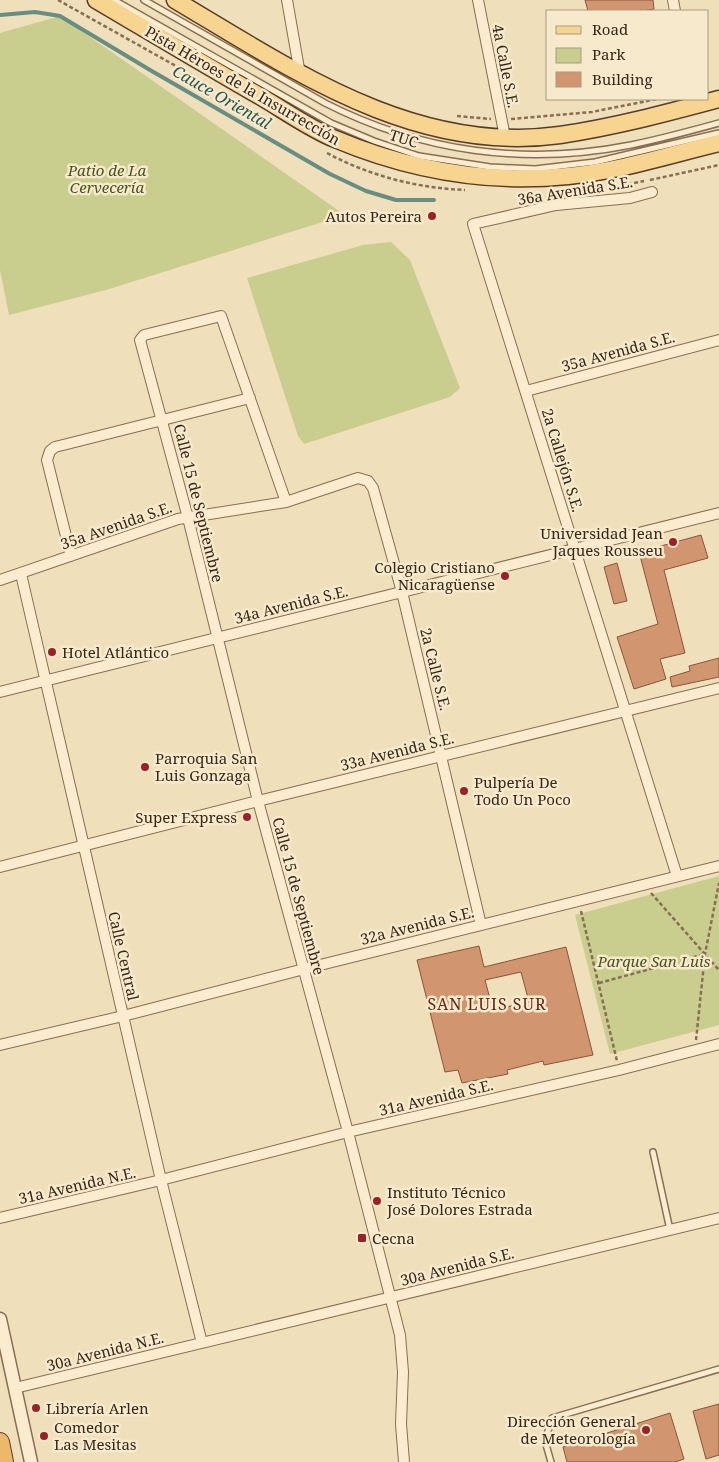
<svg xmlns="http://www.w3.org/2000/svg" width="719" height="1462" font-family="'Noto Serif',serif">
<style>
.green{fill:#c9ce8f}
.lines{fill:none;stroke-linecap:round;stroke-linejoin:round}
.stream{stroke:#678e83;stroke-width:4}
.building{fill:#d1956f;stroke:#885639;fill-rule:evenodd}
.service-casing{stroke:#886e54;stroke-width:8}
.minor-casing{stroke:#886e54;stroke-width:12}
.tertiary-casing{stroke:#886e54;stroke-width:15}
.primary-casing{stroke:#553d29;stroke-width:19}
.trunk-casing{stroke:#553d29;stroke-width:20}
.path{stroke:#886e54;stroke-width:2.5;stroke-dasharray:4 2.5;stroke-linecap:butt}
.service{stroke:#fbeccf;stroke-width:5}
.minor{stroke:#fbeccf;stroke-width:10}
.tertiary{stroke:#fbeccf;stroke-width:12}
.primary{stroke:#f7d490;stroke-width:16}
.trunk{stroke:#eeb86a;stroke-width:18}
.poi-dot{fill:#9a2125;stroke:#f7e9cb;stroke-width:2}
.labels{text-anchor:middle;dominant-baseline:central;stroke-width:5;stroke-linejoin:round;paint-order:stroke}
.street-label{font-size:15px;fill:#36271a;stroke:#f7e9cb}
.park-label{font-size:15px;font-style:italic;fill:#485420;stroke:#f7e9cb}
.poi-label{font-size:15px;fill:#36271a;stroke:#f7e9cb;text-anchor:start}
.water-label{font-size:16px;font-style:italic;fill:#285753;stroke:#f7e9cb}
.neighbourhood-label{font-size:16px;letter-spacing:1px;fill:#652517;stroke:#f7e9cb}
</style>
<rect width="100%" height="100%" fill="#f0dfbb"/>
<path class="green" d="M60,16L345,215L106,290L9,315L0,270V33Z
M391,242L410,260L460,388L450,397L304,444L298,436L247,278L363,245Z
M719,876V1025L610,1054L575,915Z"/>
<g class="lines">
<path class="stream" d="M0,15L35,12L60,16L150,70L330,174L366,191L396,200H434"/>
</g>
<path class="building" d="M585,0H653L654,9L642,11H588Z
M701,535L708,558L664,570L685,653L660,659L666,679L634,689L617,637L658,624L639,552Z
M617,563L627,601L614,604L604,567Z
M719,658V677L672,687L670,677L690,671L689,666Z
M479,946L484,967L566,947L593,1055L544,1065L543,1061L507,1070L508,1074L462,1083L458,1070L445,1072L417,960ZM521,972L529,1002L493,1010L485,980Z
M719,1404V1455L706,1459L693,1411Z
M670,1413L684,1459L675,1462H567L563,1447Z"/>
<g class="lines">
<g class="service-casing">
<path id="service" d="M114,0L331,123L374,141L419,156L490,167L535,169L595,162L719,133
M144,0L325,103C421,152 525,166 631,145C660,139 690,131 719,123
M653,1152L670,1230
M551,1462L545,1441L552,1418L719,1369"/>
</g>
<g class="minor-casing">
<path id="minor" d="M287,0L300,74
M478,0L505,137
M673,0L675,11
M652,192L630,198L556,205L473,224L677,876
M526,391L719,340
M286,502L221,316L144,335L140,340L188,518L258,801L348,1132L400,1335L403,1372L401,1424L404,1462
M71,556L47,460L50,451L55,447L250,398
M21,574L161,1180L202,1343
M0,580L178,519L286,502L358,478L368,481L373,488L402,592L481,925
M0,692L719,513
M0,867L258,801L719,688
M0,1045L123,1016L304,969L719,866
M0,1218L161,1180L348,1132L619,1070L719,1044
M15,1388L719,1218"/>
</g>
<g class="tertiary-casing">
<path id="tertiary" d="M0,1319L31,1462"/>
</g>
<g class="primary-casing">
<path id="primary" d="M96,0C152,33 207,66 263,98C285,111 312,130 335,139C409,170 488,184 568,176C619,171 669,155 719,143
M175,0C293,70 415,155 560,135C614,127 667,113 719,99"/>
</g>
<g class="trunk-casing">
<path id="trunk" d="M0,1442L4,1462"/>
</g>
<path class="path" d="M58,0L192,75
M457,116L491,119
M511,119L592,112L657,99
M327,153C370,176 417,188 465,190
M650,180L719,165
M615,187L644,181
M651,893L719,970
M581,911L617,1061
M599,983L705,954
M696,1040L705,954L719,883"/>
<use href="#service" class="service"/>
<use href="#minor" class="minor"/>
<use href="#tertiary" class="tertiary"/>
<use href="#primary" class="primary"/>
<use href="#trunk" class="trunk"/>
</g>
<g class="poi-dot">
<circle cx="432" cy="216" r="5"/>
<circle cx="673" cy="542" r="5"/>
<circle cx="505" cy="576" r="5"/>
<circle cx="52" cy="652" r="5"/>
<circle cx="145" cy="767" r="5"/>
<circle cx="464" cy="791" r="5"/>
<circle cx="247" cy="817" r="5"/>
<circle cx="377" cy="1201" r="5"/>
<rect x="357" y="1233" width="10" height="10" rx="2.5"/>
<circle cx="36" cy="1408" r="5"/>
<circle cx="646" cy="1430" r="5"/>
<circle cx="44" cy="1436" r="5"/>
</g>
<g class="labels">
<g class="street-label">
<text transform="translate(506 66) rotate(79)">4a Calle S.E.</text>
<text transform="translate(243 85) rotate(30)">Pista Héroes de la Insurrección</text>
<text transform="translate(404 138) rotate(18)">TUC</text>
<text transform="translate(575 190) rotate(-9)">36a Avenida S.E.</text>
<text transform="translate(618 351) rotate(-15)">35a Avenida S.E.</text>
<text transform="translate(563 460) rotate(73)">2a Callejón S.E.</text>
<text transform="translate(199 503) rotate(76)">Calle 15 de Septiembre</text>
<text transform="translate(116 525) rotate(-19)">35a Avenida S.E.</text>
<text transform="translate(291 604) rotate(-14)">34a Avenida S.E.</text>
<text transform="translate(436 669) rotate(76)">2a Calle S.E.</text>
<text transform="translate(397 751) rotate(-14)">33a Avenida S.E.</text>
<text transform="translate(299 896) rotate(75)">Calle 15 de Septiembre</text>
<text transform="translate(417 925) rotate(-14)">32a Avenida S.E.</text>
<text transform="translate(124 956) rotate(77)">Calle Central</text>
<text transform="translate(436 1097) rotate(-13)">31a Avenida S.E.</text>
<text transform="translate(77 1185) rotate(-13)">31a Avenida N.E.</text>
<text transform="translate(457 1266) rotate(-14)">30a Avenida S.E.</text>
<text transform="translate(105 1351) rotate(-14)">30a Avenida N.E.</text>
</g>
<g class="park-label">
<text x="107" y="170">Patio de La<tspan x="107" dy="17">Cervecería</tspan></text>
<text x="654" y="961">Parque San Luis</text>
</g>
<g class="poi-label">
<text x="422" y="216" text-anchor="end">Autos Pereira</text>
<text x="663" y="533" text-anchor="end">Universidad Jean<tspan x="663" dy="17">Jaques Rousseu</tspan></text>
<text x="495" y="567" text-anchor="end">Colegio Cristiano<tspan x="495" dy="17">Nicaragüense</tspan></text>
<text x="62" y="652">Hotel Atlántico</text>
<text x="155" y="758">Parroquia San<tspan x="155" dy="17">Luis Gonzaga</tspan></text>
<text x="474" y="782">Pulpería De<tspan x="474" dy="17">Todo Un Poco</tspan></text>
<text x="237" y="817" text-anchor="end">Super Express</text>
<text x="387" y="1192">Instituto Técnico<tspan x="387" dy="17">José Dolores Estrada</tspan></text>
<text x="372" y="1238">Cecna</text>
<text x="46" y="1408">Librería Arlen</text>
<text x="636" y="1421" text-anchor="end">Dirección General<tspan x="636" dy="17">de Meteorología</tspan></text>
<text x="54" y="1427">Comedor<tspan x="54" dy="17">Las Mesitas</tspan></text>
</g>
<g class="water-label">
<text transform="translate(222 97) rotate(30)">Cauce Oriental</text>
</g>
<g class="neighbourhood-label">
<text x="487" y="1004">SAN LUIS SUR</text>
</g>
</g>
<rect x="546" y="10" width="162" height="90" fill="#f7e9cb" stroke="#aa9b84"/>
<rect x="556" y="26" width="25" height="8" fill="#f7d490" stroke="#aa9b84"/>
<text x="592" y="35" font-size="15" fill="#36271a">Road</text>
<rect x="556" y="48" width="25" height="15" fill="#c9ce8f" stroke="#aa9b84"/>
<text x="592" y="60" font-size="15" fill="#36271a">Park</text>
<rect x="556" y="72" width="25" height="15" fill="#d1956f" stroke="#aa9b84"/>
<text x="592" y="85" font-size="15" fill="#36271a">Building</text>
</svg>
